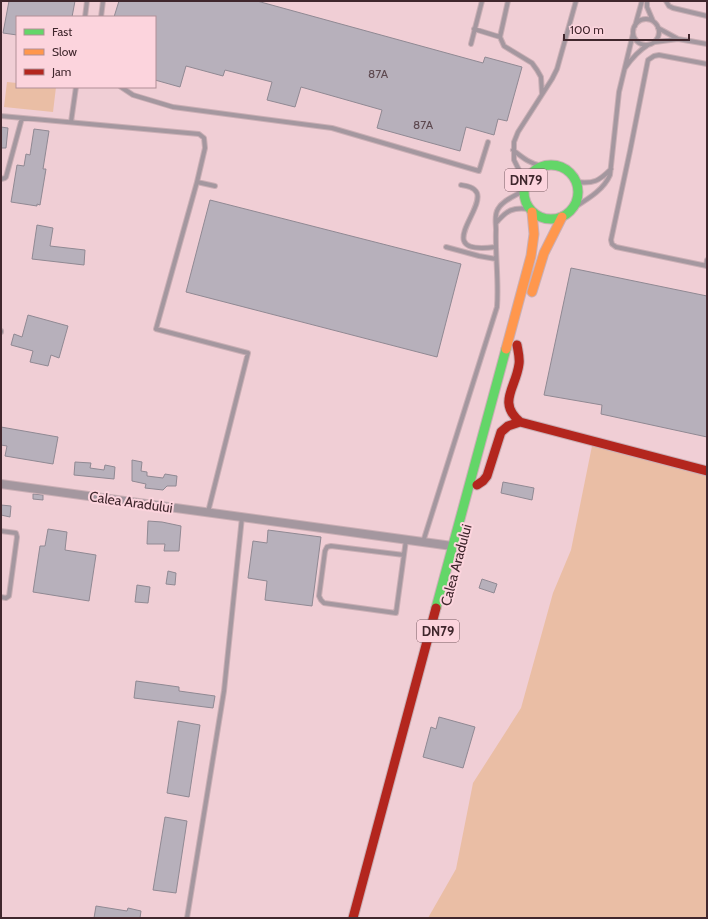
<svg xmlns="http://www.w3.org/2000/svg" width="708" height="919" font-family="Cabin,sans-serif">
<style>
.green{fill:#eabea5}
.building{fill:#b7b0bb;stroke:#908993}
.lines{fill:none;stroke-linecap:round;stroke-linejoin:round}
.lane-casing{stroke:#caafb5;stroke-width:6}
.street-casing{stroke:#caafb5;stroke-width:10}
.fast-casing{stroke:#caafb5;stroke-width:11}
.slow-casing{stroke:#caafb5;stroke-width:11}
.jam-casing{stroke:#caafb5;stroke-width:11}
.lane{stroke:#a4979f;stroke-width:4}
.street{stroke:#a4979f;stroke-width:8}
.fast{stroke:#63d668;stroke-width:9}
.slow{stroke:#ff974d;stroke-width:9}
.jam{stroke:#b3261e;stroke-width:9}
.labels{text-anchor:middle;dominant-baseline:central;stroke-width:4;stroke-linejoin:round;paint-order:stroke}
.number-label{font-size:12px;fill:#5e4950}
.shield{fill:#fcd4dd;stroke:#785b62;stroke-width:1}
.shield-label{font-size:13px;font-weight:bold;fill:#40272d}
.street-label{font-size:14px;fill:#40272d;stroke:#fcd4dd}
</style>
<rect width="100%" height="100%" fill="#f0ced5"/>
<path class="green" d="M7,82L17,83V87H56L53,112L4,107Z
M593,441L707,469V918H428L456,869L473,783L521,708L553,593L571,550Z"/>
<path class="building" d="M9,1H75L72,17H17V35L3,33Z
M119,1H257L483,63L485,57L522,67L507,121L498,119L494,135L466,127L460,151L377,128L382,110L301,87L295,107L267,100L272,82L225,70L223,76L186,66L180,87L155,80V17H114Z
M1,127L8,128L6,148H1Z
M34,129L49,131L43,169H46L40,205L37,204V206L11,202L17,165L24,166L26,154L30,155Z
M210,200L461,264L437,357L186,292Z
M37,225L53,228L50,246L85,250L84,265L32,259Z
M571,268L707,296V437L601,414L602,405L544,395Z
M28,315L68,326L59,358L51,355L48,366L30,362L33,351L11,345L14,334L22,337Z
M1,427L58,437L53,464L5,456L7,446L1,445Z
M132,460L142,462L141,471L147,472V476L163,478L165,474L177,476L176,486H167L163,490L145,488L146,484L132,481Z
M75,462L91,463L90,468L104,470L105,465L115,467L114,479L74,475Z
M503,482L534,488L532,500L501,493Z
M33,494L43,495V500L33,499Z
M1,505L11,506L10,517L1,515Z
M148,521L162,522L181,526L179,551H164L165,544H147Z
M48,529L67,532L65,550L96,555L89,601L33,592L40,546H45Z
M268,530L321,537L312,606L265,600L267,581L248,578L253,541L267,543Z
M168,571L176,573L175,585L166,584Z
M482,579L497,584L494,593L479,588Z
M137,585L150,587L148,603L135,602Z
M136,681L179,687V691L215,696L213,708L134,698Z
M439,717L475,727L463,768L423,757L431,727L436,729Z
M178,721L200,725L189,797L167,793Z
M165,817L187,821L176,893L153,890Z
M96,906L127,911L128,908L141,911L140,918H94Z"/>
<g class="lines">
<g class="lane-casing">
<path id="lane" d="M508,1L500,37L504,46L532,63L537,70L541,77L542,94
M647,1V7L653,21
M666,1L669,6L673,8L707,16
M85,17L87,1
M101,17L103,1
M633 32a13 13 0 1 1 26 0a13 13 0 1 1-26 0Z
M635,26L642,1
M658,28L678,39L707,44
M474,29L500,37
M655,42L678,39
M471,44L482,1
M707,64L659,55L654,56L648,60L630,151L611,240L612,244L616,247L707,266
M625,68C632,58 638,51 648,45
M121,87L133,95L173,107L332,128L479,171L488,142
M1,116L199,134L204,138L205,148L197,182L215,186
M71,122L76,87
M513,150C522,157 530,164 542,166
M1,179L5,178L6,177L22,118
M197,182L156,329L248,353L208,512
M525,182L514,160V142L518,132L552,79L557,69L576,1
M576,182C594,184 599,181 611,169
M461,185C467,186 474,187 477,193C484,211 432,255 495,247
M572,209C586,200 603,191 610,175L619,92L633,34
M496,223C507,210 513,207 529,209
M446,247L479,256L496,259
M706,266L707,260
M1,331V332
M1,531L16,533L17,537L9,596L6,598L1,597
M423,542L497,307C499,281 495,255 496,230C496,223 494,215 498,209C503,200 515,196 523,191
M404,555L331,546L327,547L325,551L319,596L321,600L324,603L396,613L406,540
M187,918L224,691L242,517"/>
</g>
<g class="street-casing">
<path id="street" d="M1,484L452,546"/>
</g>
<g class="fast-casing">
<path id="fast" d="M524 192a27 27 0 1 1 54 0a27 27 0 1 1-54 0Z
M436,608L506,349"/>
</g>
<g class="slow-casing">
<path id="slow" d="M532,292L544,253L562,217
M506,349L531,256L534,234L532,212"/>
</g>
<g class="jam-casing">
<path id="jam" d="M517,345C518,351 520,358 519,364C516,388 497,402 520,422L707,471
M477,485L483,481L487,476L501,432L508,426L520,422
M353,918L436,608"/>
</g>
<use href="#lane" class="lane"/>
<use href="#street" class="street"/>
<use href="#fast" class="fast"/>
<use href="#slow" class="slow"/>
<use href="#jam" class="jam"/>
</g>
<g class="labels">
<g class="number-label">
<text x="378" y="73">87A</text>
<text x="423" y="124">87A</text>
</g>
<g class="shield">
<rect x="505" y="169" width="42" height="22" rx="3"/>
<rect x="417" y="620" width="42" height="22" rx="3"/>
</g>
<g class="shield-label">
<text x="526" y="180">DN79</text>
<text x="438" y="631">DN79</text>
</g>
<g class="street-label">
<text transform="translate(131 502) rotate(8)">Calea Aradului</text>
<text transform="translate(456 565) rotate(-75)">Calea Aradului</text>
</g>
</g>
<rect width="708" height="919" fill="none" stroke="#40272d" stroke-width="4"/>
<rect x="16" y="16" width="140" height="72" fill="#fcd4dd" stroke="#b18f97"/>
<rect x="24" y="29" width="20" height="6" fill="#63d668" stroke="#b18f97"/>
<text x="52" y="36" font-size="12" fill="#40272d">Fast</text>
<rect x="24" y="49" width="20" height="6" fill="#ff974d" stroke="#b18f97"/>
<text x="52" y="56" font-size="12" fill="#40272d">Slow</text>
<rect x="24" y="69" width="20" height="6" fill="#b3261e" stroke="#b18f97"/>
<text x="52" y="76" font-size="12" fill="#40272d">Jam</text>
<path d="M564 34v6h125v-6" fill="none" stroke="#40272d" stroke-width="2"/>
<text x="570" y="34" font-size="12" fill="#40272d" stroke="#fcd4dd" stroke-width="3" paint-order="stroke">100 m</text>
</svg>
